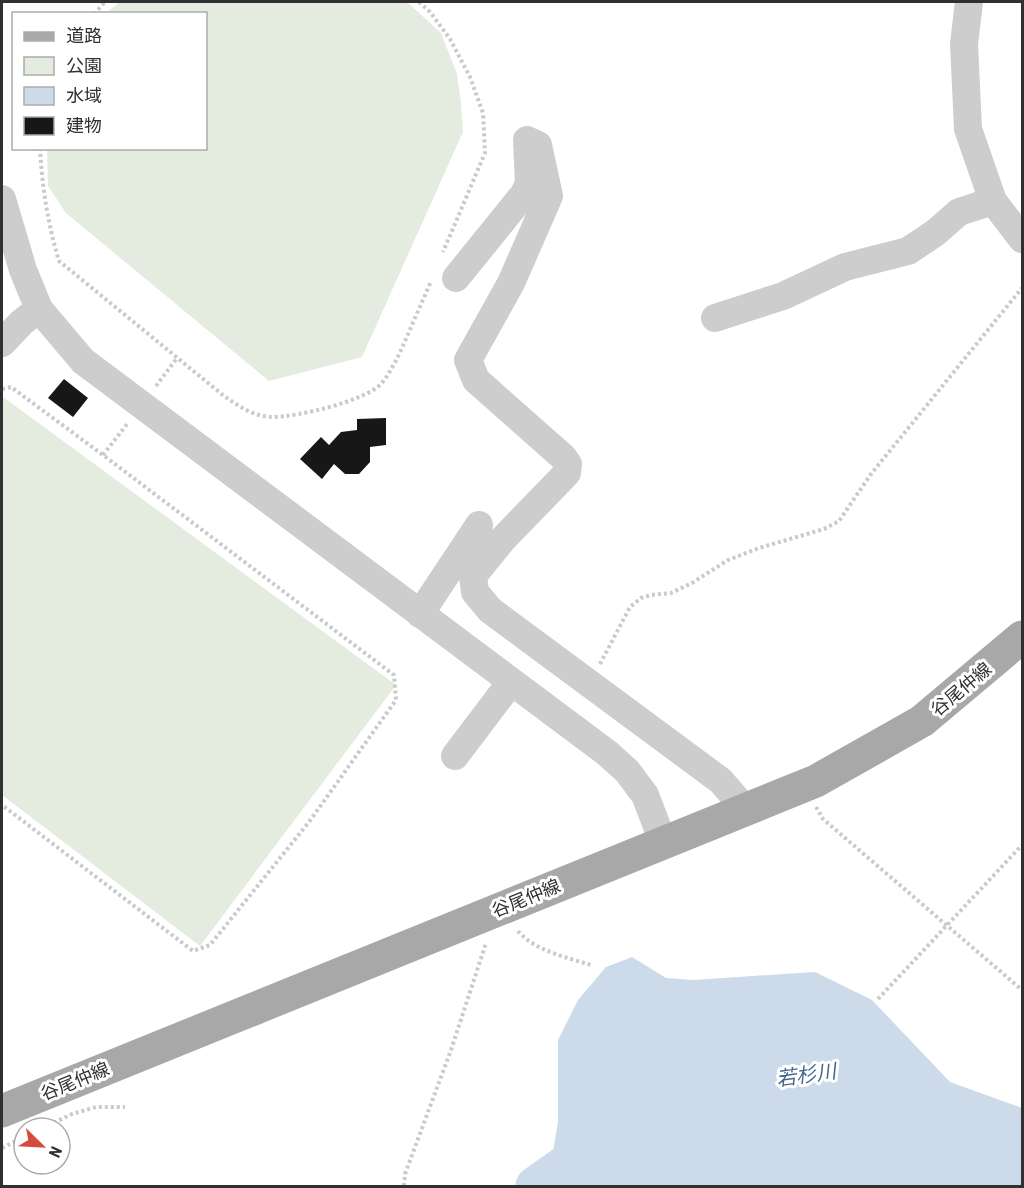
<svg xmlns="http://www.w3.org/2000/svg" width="1024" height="1188" font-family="'Roboto Condensed','Noto Sans JP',sans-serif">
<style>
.green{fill:#e4ebdf}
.water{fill:#cddae9}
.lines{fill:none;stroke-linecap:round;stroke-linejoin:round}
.river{stroke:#cddae9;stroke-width:39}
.building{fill:#171717}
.path{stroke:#cacaca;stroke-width:4;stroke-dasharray:3 3;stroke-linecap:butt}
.minor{stroke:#cdcdcd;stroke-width:28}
.major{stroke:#a8a8a8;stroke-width:33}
.labels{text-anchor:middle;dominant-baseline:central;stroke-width:6;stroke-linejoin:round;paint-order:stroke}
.street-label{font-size:18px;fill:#303030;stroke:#fff}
.water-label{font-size:20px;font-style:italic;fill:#44668b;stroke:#fff}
</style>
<rect width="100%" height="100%" fill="#fff"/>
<path class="green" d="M120,2H407L441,33L457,74L461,103L463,132L362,357L269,381L66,213L48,186L47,149L206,148V14L106,13Z
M3,397L396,685L200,946L2,795V400Z"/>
<path class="water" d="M632,957L666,978L693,980L815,972L872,1000L950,1082L1022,1108V1186H547L558,1122V1040L578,1000L606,967Z"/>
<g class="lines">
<path class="river" d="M535,1186L569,1162L588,1141"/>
</g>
<path class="building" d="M64,379L88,398L73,417L48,398Z
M386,418V445L370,447V462L359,474H345L334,464L322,479L300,459L321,437L329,445L341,432L357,430V419Z"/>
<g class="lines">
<path class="path" d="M419,2L430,12L450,39L470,77L483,113L485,153L443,252
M94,14L105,2
M40,148C42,186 48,225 59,261L224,396C239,406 254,417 273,417C297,417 365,401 381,384C394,368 401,350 409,332C416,315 424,298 431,281
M156,386L177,358
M2,389L11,387L103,455L394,675L396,700L309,822L210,945L193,951L2,805
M103,455L128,423
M600,664L630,607L641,598L651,595L671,593L692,583L728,560L759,548L824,529L839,521L871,474L1022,288
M816,807L823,819L1022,990
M518,931C535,951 566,957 591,965
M878,999L1022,845
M43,1128L72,1114L96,1107H125
M2,1148L24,1137
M404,1186L405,1174L451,1050L486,943"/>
<path class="minor" d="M969,2L964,44L968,129L993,201L1022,239
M2,199L23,270L39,309L83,361L607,753L627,771L645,795L663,842
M456,278L524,194L529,183L527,140L538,145L549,196L511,283L468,360L476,380L563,457L568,464L567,473L503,539L473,576L475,592L490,610L721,781L745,809
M715,318L783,296L845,267L908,251L935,233L959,212L993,201
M2,343L22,322L39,309
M420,614L479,525
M455,756L511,682"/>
<path class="major" d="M2,1111L816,781L922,721L1022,637"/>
</g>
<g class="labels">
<g class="street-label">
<text transform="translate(961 689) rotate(-40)">谷尾仲線</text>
<text transform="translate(526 898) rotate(-22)">谷尾仲線</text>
<text transform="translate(75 1081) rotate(-22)">谷尾仲線</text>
</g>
<g class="water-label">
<text transform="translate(806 1075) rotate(-8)">若杉川</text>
</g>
</g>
<rect width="1024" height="1188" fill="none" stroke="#303030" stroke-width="6"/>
<rect x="12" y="12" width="195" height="138" fill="#ffffff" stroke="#acacac" stroke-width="1.5"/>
<rect x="24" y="32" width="30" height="9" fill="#a8a8a8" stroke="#acacac" stroke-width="1.5"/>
<text x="66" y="42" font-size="18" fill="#303030">道路</text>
<rect x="24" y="57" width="30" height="18" fill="#e4ebdf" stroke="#acacac" stroke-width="1.5"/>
<text x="66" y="72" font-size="18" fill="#303030">公園</text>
<rect x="24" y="87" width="30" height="18" fill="#cddae9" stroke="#acacac" stroke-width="1.5"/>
<text x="66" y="102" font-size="18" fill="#303030">水域</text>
<rect x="24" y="117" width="30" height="18" fill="#171717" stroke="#acacac" stroke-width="1.5"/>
<text x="66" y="132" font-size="18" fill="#303030">建物</text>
<g transform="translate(42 1146) rotate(114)"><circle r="28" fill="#ffffff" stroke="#acacac" stroke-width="1.5"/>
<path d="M0-4.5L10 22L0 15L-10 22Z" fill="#d74a41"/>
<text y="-9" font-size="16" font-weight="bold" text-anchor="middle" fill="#303030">N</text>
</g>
</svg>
